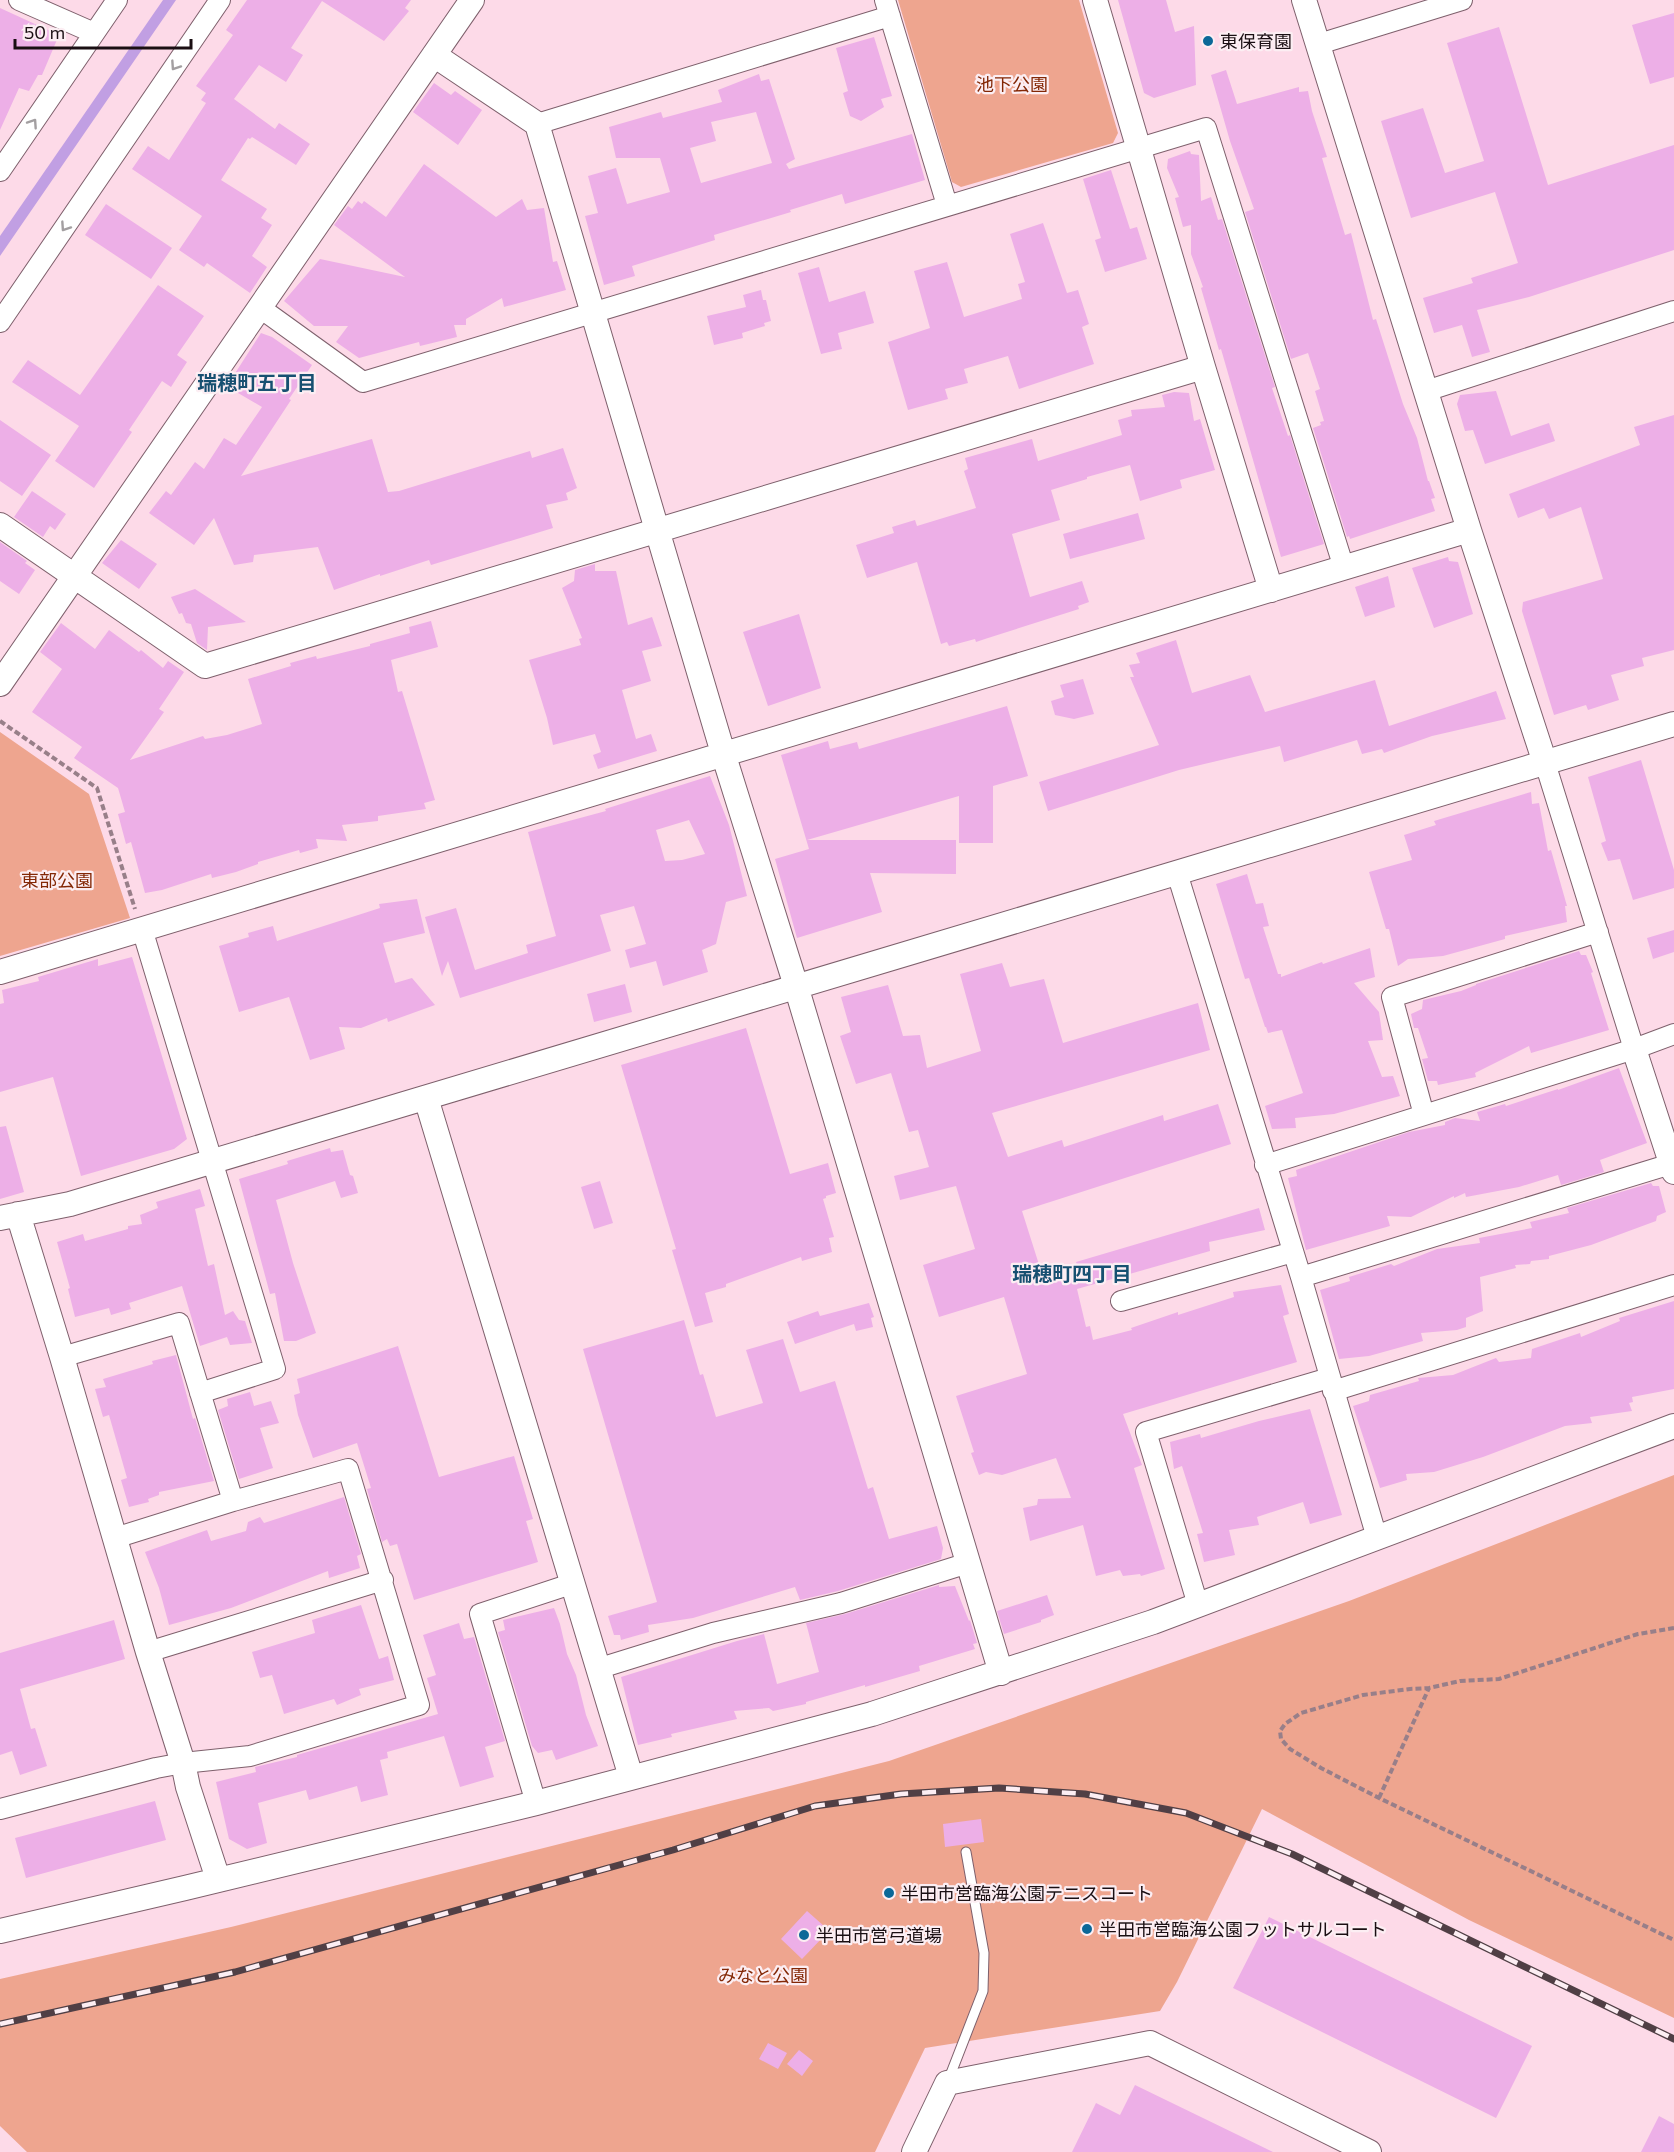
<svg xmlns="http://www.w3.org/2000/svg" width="1674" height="2152" font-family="Commissioner,'Noto Sans JP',sans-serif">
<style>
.green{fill:#eea58f}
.water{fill:#c19fe3}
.building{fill:#edafe7;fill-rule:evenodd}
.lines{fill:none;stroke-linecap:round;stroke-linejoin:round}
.service-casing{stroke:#7e606c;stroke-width:11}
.minor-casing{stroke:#7e606c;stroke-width:22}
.tertiary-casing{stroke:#7e606c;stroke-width:26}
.path{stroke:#987f89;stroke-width:4;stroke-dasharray:6 3;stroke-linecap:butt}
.service{stroke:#fff;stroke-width:9}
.minor{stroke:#fff;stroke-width:20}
.tertiary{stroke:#fff;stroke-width:24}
.rail-casing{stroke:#503f45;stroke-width:7}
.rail{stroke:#fceef3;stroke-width:4.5;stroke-dasharray:14;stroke-linecap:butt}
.oneway{stroke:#a39fa1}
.poi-dot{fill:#0c6898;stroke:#fceef3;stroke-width:2}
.labels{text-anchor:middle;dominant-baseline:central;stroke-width:4.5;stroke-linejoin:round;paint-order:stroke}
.poi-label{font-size:18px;fill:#1a0f13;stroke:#fceef3;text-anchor:start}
.park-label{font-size:18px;fill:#832705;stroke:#fceef3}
.neighbourhood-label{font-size:20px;font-weight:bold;fill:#175071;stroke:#fceef3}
</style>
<rect width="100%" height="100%" fill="#fddae8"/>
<path class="green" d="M898,0H1079L1118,133L1113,143L961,187L952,182Z
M0,732L89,794L130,918L0,956Z
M1674,1475V2018L1469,1920L1262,1809L1177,1982L1160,2011L925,2048L875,2152H27L0,2126V1979L231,1927L889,1761L1349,1601Z"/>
<path class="water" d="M163,0H176L0,256V236Z"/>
<path class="building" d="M247,0H411L405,8L409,11L384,41L322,1L291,48L303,55L286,82L259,65L234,99L275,129L279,123L310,144L296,165L252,137L250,139L248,138L221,180L267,209L261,218L272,225L252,256L267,267L250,293L207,263L204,267L179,250L202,216L132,169L148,146L169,160L206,103L201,100L206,93L196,86L233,35L226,30Z
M1118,0H1166L1175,32L1194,26L1196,85L1154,98L1144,93Z
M0,8L59,35L42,75H38L29,91L19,88L0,130Z
M1674,13V77L1650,84L1632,25Z
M1499,27L1548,185L1674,145V250L1529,297L1477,310L1490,352L1472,357L1462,325L1434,333L1423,298L1473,283L1471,278L1518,263L1495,192L1411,218L1381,121L1423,108L1445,173L1484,161L1447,43Z
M874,37L892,96L881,99L884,107L861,121L850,116L843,93L848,91L836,48Z
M1226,70L1237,104L1299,87V92L1308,91L1312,111L1327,157L1322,158L1345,235L1351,233L1373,320L1376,319L1403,404L1417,438L1428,481H1429L1435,498L1431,499L1435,511L1350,539L1349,536L1347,537L1313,428L1321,425L1320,422L1324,421L1315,391L1320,389L1308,353L1291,359L1245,212L1254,209L1230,141L1211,75Z
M759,74L761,81L769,79L795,159L786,164L789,169L912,134L925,180L845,204L842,194L790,210L791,212L714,235L715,240L632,266L635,276L604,285L585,216L598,213L588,176L616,168L627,204L670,192L660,158H616L609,127L661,112L663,118L722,102L718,90ZM756,112L772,163L701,183L690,148L716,141L711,122Z
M434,83L451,95L455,91L482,110L458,145L413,112Z
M1190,151L1191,154L1199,155L1201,201L1211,197L1218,220L1222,219L1275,387L1272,388L1288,436L1290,435L1324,544L1281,557L1221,349L1219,350L1201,288L1203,287L1191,254V225L1183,227L1175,198L1179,197L1167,168L1168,159Z
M424,164L496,217L522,199L527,210L544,208L553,262L557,261L566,290L504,307L502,298L466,319V325H454L457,337L420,346L419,342L359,358L336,342L348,326H314L284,301L320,259L405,277L334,225L348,206L352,209L358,201L362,204L364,201L386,217Z
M1111,170L1130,229L1137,227L1147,259L1105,272L1095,240L1101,238L1083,179Z
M106,204L172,248L151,279L85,235Z
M1043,223L1067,293L1078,290L1089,324L1082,327L1094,364L1019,389L1008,356L964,369L968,383L945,389L948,399L908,410L888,342L930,328L914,271L947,262L964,317L1022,299L1018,284L1025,282L1010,234Z
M819,267L829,302L865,291L874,323L838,333L842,349L821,354L798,273Z
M158,285L204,316L177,355L187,362L171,387L162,381L129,430L132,432L94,488L55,461L79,426L12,382L28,360L80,395Z
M761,290L763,300H766L771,321L764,323L765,326L742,333L743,338L714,345L707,316L746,307L743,295Z
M261,333L272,337L312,365L289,399L291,400L241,476L372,439L388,492L399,491L530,451L532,458L563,448L577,488L566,493L568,500L546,505L553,528L431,565L429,560L380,576V574L334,590L318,547L254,555L253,562L234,565L214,518L194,545L149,513L166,491L171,495L195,462L204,469L224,438L236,445L262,407L238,393L243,387L232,378Z
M1496,391L1511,436L1549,423L1555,441L1485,464L1473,430L1465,431L1457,404L1460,395Z
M1174,392L1189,393L1194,421L1200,419L1215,470L1180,480L1182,488L1140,501L1130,465L1087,477V479L1051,490L1060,520L1012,534L1030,597L1082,581L1089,602L1078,606L1079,609L988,638L976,642L975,639L949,646L947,642L941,644L917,562L867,578L856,545L894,533L892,527L915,520L917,526L976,508L964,471L968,469L965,458L1032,439L1038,461L1122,435L1118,420L1132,416L1131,410L1165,407L1162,395Z
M1674,415V650L1642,658L1644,666L1611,675L1619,700L1588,710L1586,705L1554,715L1522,611L1523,602L1603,579L1581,507L1549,519L1544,508L1518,518L1509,494L1640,445L1634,427Z
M0,420L51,455L22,496L0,481Z
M32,491L66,514L55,530L50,526L43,537L14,517Z
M1138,513L1145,539L1070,559L1063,534Z
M121,540L157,564L139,589L102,563Z
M0,542L27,561L25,563L35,570L19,594L0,581Z
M1448,557L1449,561L1458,562L1473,614L1434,628L1412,568Z
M595,564V571H616L628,625L652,617L662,646L642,651L651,681L622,690L636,739L651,734L657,751L598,769L593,755L601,752L595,734L553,745L547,718L529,660L581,645L579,639L582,638L562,588L574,581L575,570Z
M1388,576L1395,607L1365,617L1355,587Z
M195,589L246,622L208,627L207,650L197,643L191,624L186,623L182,613L179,614L171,597Z
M799,614L821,688L768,706L743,632Z
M431,621L438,647L391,660L398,692L402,691L435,800L424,803L426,809L378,816V821L342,825L347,841L316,839L318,848L300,853L299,850L258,862V864L236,872L212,878L211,874L162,890L145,893L131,842L126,844L118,814L125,812L118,788L74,758L82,747L32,712L62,669L40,652L61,623L95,649L109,630L139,652L141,650L163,668L168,661L184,672L159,709L164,712L130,760L203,736L205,739L227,735L262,724L248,679L291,666L290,663L316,656L317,659L370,646V644L410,633L409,627Z
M1176,640L1192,693L1250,675L1265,712L1375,680L1389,726L1496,691L1506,719L1432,736L1384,753L1382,749L1362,754L1357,740L1284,762L1280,746L1179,770L1048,811L1039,782L1159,745L1130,677H1134L1129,665L1140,663L1136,653Z
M1083,679L1094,714L1074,719L1055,715L1051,701L1064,697L1060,685Z
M1007,706L1028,776L993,786V843H959V796L807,840H956V874L870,873L882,912L797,938L775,859L809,849L781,755L828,741L830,749L857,742L859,749Z
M1641,760L1674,870V888L1633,900L1620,859L1608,861L1601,843L1606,841L1588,777Z
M710,776L729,825L747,896L726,902L716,944L702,950L708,972L663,986L656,961L630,968L625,950L646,944L634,906L600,915L611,951L460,998L448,961L442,976L425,917L456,908L475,970L528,953L526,945L556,936L528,832L606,811L605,809ZM689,820L705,854L682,860L665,861L656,830Z
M1531,792L1532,804L1539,803L1548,851L1551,850L1567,906H1565L1567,922L1505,936V939L1443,956L1408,959L1398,966L1389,929H1386L1369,872L1412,860L1404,835L1436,825L1434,821Z
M1247,874L1256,904L1263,903L1269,926L1263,927L1278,974H1281V977L1322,962L1323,964L1370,948L1375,977L1354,983L1379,1012L1383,1040L1368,1041L1382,1077L1393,1076L1400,1096L1334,1114L1295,1118L1296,1128L1272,1129L1265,1106L1303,1093L1282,1030L1268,1033L1266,1027H1265L1249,978L1245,979L1216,884Z
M417,899L425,933L383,943L395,983L412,978L435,1005L388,1022L387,1018L361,1028L339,1027L345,1049L310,1060L289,997L239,1012L219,946L249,937L248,933L273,926L277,941L380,908L379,904Z
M1674,930V952L1653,959L1647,938Z
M1579,951L1581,955H1586L1593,972L1591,973L1609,1030L1531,1053L1529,1046L1475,1073L1476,1077L1438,1085L1437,1081H1428L1422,1059L1428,1058L1418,1028H1414L1411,1014L1422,1009L1423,1000L1461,991L1476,985V984Z
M132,957L187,1139L174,1149L81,1176L53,1077L0,1092V1004L4,1003L2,990L39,981L38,977L98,959V966Z
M1002,963L1010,987L1044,979L1063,1043L1198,1003L1210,1050L992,1113L1008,1157L1062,1140L1064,1147L1163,1115L1164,1121L1218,1104L1231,1144L1022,1211L1042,1274L1077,1265L1076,1262L1259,1208L1265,1230L1209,1242L1210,1251L1077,1289L1086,1327L1090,1326L1093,1340L1132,1330L1131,1328L1178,1312V1315L1234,1297L1233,1292L1281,1285L1289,1314L1283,1316L1297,1362L1123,1414L1142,1465L1134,1468L1165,1569L1141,1576L1140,1574L1123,1576L1120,1570L1096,1576L1083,1525L1030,1541L1023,1508L1037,1505L1038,1499L1071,1498L1056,1458L1002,1475L986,1472L979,1475L971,1453L974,1452L956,1396L1027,1374L1004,1297L939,1317L923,1265L975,1249L956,1186L900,1200L894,1176L929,1167L918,1130L909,1132L891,1073L856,1084L840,1036L851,1032L841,997L888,985L903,1036L920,1035L927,1068L981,1051L960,974Z
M625,984L632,1012L594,1022L587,994Z
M746,1028L790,1174L828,1163L836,1193L826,1196V1198L823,1199L834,1237L829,1238L832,1252L802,1261L801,1257L726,1284V1287L705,1293L713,1322L695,1327L672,1250L676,1249L621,1065Z
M1619,1068L1647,1143L1600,1160L1604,1172L1561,1185L1558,1175L1519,1187L1466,1197L1465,1193L1454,1198V1196L1411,1217L1387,1216L1390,1226L1306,1250L1288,1178L1297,1176L1296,1170L1409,1132L1445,1125V1122L1455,1118L1480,1121L1477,1112L1505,1104L1506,1106L1558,1089V1090Z
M6,1126L24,1192L0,1199V1127Z
M330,1148L331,1152L343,1150L350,1175L353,1176L358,1193L341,1198L335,1181L276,1200L293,1263L316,1333L296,1341H284L275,1293L270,1294L239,1179L288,1164L287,1161Z
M600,1181L613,1223L594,1229L581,1187Z
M1651,1183L1653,1186H1659L1666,1212L1657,1216L1656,1221L1591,1245L1549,1256V1259L1531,1261L1530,1264L1515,1265L1516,1268L1480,1277L1483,1311L1466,1318V1327L1457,1330L1421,1333L1423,1341L1369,1356L1339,1359L1320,1290L1350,1281L1349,1277L1391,1264L1394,1266L1437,1249L1480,1243L1479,1238L1532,1228L1530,1222L1569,1213L1567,1208Z
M200,1189L205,1206L195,1209L208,1266L214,1264L225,1315L233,1311L239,1320L245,1321L252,1343L230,1345L227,1337L200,1346L182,1286L129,1303L131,1309L111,1315L109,1308L75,1317L68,1289L70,1288L57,1242L83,1234L85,1241L128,1229V1226L142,1224L140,1215L158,1208L156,1202Z
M1674,1301V1389L1632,1397L1633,1402L1629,1403L1632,1411L1590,1417L1592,1423L1565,1426L1483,1457L1434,1472L1406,1474L1407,1480L1380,1488L1353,1406L1369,1401L1370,1395L1419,1381L1418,1378L1453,1375L1496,1358L1499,1362L1531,1358L1532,1349L1580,1333L1581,1337L1620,1321L1619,1318Z
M869,1303L874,1317L871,1318L873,1327L856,1331L854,1324L795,1344L787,1322L818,1311L820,1316Z
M684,1320L700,1375L703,1374L716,1417L763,1403L746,1350L783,1339L800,1392L835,1381L868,1489L873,1487L889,1539L937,1526L943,1548L941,1559L838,1591L800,1600L795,1587L693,1618L648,1625L649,1632L621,1640L620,1635H614L608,1616L657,1602L583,1349Z
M398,1346L439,1477L514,1456L533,1519L526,1521L538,1562L414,1600L397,1544L390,1546L387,1539L382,1542L367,1489L371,1488L357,1443L313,1458L298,1415L294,1395L300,1393L297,1379Z
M176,1355L193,1419L195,1418L214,1481L159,1492V1495L148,1499L149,1502L129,1507L121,1480L127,1478L109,1415L103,1417L95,1389L106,1387L103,1379L153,1364L152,1361Z
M250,1392L254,1406L271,1401L279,1423L260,1428L273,1468L239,1479L218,1410L228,1406L227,1399Z
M1310,1409L1342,1515L1310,1524L1303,1502L1257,1517L1259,1525L1229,1530L1235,1555L1204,1562L1197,1534L1203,1533L1182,1466L1174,1469L1170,1442L1200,1434L1201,1438L1259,1421Z
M344,1497L361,1554L357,1556L360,1568L329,1578L328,1571L231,1608L169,1625L159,1588L145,1552L207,1530L211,1541L246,1531L248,1522L260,1517L264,1523Z
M939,1585V1587L955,1586L969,1621L970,1620L977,1643L973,1644L975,1649L919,1666L920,1671L865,1687V1685L806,1702V1704L773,1711L769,1708L734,1711L737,1719L671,1734L672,1737L638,1745L621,1677L737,1641L764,1634L777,1684L819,1672L806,1623L845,1614Z
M1047,1595L1054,1615L1041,1620V1622L1004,1634L997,1611Z
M361,1605L379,1659L388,1656L394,1680L359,1689L361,1695L337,1705L334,1699L284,1714L272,1675L260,1678L252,1652L315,1633L312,1620Z
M554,1608L560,1624L567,1654L576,1675L586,1715L598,1746L556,1760L552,1750L538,1753L532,1746L498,1632L505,1630L503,1620Z
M114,1620L125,1659L20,1689L31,1729L35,1728L47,1766L20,1775L12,1751L0,1755V1653Z
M459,1623L464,1639L474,1637L505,1741L485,1747L494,1777L460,1787L444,1736L387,1752L388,1758L380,1760L388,1795L361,1802L357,1786L309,1800L306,1790L258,1803L267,1843L247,1849L229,1839L216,1782L256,1772L255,1767L297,1757V1755L438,1714L427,1678L436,1675L423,1635Z
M155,1801L166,1840L26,1878L15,1838Z
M981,1819L984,1842L945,1847L943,1824Z
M807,1911L824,1926L819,1932L824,1936L802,1959L781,1939Z
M1269,1917L1532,2046L1496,2118L1233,1988Z
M768,2043L787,2053L778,2069L759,2059Z
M799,2050L813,2061L802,2076L787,2064Z
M1135,2085L1273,2152H1072L1096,2103L1120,2115Z
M1659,2116L1674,2124V2152H1641Z"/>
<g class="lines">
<g class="service-casing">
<path id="service" d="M948,2081L983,1991L984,1953L966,1852"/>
</g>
<g class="minor-casing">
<path id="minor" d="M19,0L94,33
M885,0L947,205
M1319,44L1462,0
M537,124L890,16
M0,171L117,0
M259,307L363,382L1206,128L1344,568
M0,322L220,0
M1426,391L1674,311
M1545,763L1634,1049
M1177,873L1301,1277L1377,1538
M142,929L275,1369L200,1393
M1424,1115L1392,997L1598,932
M1265,1165L1634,1049L1674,1034
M1301,1277L1674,1163
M1121,1301L1293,1252
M62,1357L179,1323L233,1501
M1333,1391L1674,1285
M1198,1605L1146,1432L1329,1378
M148,1652L383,1580
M597,1669L713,1633L841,1603L968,1563
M536,1803L480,1614L571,1584
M0,1809L156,1768L183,1763L250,1756L419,1705L348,1469L233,1501L115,1538"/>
</g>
<g class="tertiary-casing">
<path id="tertiary" d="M1095,0L1203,367L1271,590
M1304,0L1469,530L1545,763
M434,55L537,124L723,753L796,986L1001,1673
M0,525L205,666L1203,367
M0,684L472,0
M0,972L1469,530
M1634,1049L1674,1172
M426,1098L631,1777
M18,1214L62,1357L148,1652L183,1763L188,1787L218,1879
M0,1218L70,1204L1674,724
M0,1931L185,1888L536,1803L872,1714L1153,1622L1674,1426
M914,2152L947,2083L1150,2043L1369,2152"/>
</g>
<path class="path" d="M0,721L97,788L135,909
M1674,1628L1638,1634L1499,1679L1460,1681L1429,1688L1410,1689L1363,1695L1301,1713L1285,1724L1280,1731L1281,1739L1290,1749L1321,1768L1379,1798L1674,1940
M1379,1798L1429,1688"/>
<use href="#service" class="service"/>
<use href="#minor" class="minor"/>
<use href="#tertiary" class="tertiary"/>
<g class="rail-casing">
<path id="rail" d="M0,2024L235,1972L673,1850L815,1806L901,1794L999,1788L1085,1794L1186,1813L1292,1854L1674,2039"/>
</g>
<use href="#rail" class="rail"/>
</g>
<defs><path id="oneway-chevron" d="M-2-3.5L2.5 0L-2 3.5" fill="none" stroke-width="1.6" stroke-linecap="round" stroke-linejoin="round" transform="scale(1.5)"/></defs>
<g class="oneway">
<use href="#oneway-chevron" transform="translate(175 66) rotate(124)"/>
<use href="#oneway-chevron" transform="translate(33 123) rotate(-56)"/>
<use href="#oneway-chevron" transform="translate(65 227) rotate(124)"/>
</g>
<g class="poi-dot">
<circle cx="1208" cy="41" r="6"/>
<circle cx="889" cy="1893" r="6"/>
<circle cx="1087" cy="1929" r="6"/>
<circle cx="804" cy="1935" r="6"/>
</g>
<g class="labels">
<g class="poi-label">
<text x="1220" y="41">東保育園</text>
<text x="901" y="1893">半田市営臨海公園テニスコート</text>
<text x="1099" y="1929">半田市営臨海公園フットサルコート</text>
<text x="816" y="1935">半田市営弓道場</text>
</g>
<g class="park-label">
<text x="1012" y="84">池下公園</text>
<text x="57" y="880">東部公園</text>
<text x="763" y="1975">みなと公園</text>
</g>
<g class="neighbourhood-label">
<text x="257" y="382">瑞穂町五丁目</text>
<text x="1072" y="1273">瑞穂町四丁目</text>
</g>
</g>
<path d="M15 39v9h176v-9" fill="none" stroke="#1a0f13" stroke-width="3"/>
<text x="24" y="39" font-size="18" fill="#1a0f13" stroke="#fceef3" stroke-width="4.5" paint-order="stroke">50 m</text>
</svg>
